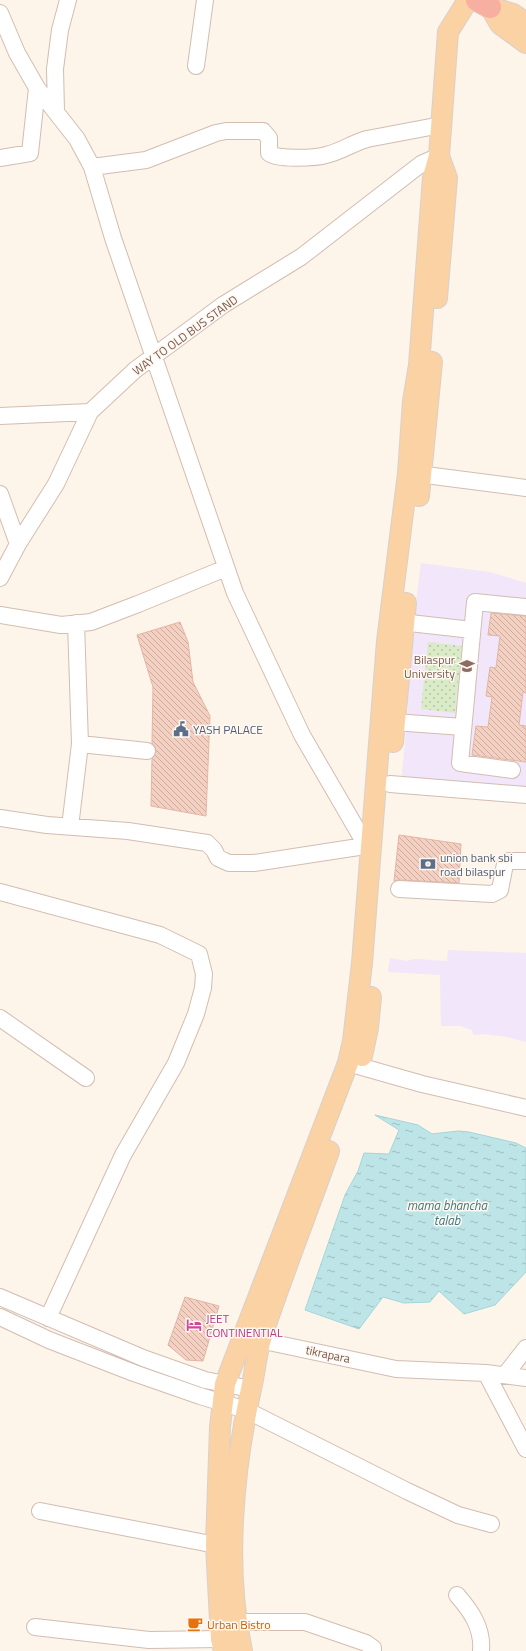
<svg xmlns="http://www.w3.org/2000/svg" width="526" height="1651" font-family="'Titillium Web',sans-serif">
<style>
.education{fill:#f1e6fa}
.garden{fill:url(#garden-dots)}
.water{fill:url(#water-ripples);stroke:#a3d6d9}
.building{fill:url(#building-back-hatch);stroke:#e6b5a1}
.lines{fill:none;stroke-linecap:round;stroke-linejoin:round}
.minor-casing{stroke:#d2bdb1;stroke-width:18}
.major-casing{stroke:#d9d0cd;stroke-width:22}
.highway-casing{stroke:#d9d0cd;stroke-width:24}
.minor{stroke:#fff;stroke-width:16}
.major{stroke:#fbd2a3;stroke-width:20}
.highway{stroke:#f7afa1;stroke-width:22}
.labels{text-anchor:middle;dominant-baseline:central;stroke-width:3;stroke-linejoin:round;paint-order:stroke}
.street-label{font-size:12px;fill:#79584c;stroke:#fff8f1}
.education-label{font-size:12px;fill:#785e54;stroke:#fff8f1;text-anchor:end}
.service-label{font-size:12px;fill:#4e5e75;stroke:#fff8f1;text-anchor:start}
.hotel-label{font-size:12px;fill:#b23c85;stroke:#fff8f1;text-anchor:start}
.food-label{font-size:12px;fill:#c56008;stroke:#fff8f1;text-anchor:start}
.water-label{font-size:13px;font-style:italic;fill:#3f797e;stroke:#fff8f1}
</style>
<defs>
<pattern id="garden-dots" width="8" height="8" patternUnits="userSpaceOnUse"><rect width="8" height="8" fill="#daecc7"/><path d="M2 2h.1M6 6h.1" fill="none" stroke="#b6c2a4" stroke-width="1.8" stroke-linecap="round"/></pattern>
<pattern id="water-ripples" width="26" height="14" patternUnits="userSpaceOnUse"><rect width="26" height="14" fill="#bde5e8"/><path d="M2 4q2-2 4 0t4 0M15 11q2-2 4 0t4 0" fill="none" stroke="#9ebcbe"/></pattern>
<pattern id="building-back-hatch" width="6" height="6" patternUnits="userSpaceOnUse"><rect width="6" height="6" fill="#f3d0c1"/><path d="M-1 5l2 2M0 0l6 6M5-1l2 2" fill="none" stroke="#caac9f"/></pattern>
</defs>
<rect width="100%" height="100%" fill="#fdf4ea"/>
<path class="education" d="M421,563L490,572L526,583V798L401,785L408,706L403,705Z
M448,950L526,953V1042L507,1037L484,1034L473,1035L472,1030L460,1026H441L440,975L388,972L390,958L406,961L415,959L447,961Z"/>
<path class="garden" d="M428,642L462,646L455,713L421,709Z"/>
<path class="water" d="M375,1115L418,1125L432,1134L458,1131L469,1132L516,1143L526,1148V1272L495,1305L464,1314L439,1291L430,1302L404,1303L383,1297L359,1329L305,1310L345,1195L358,1171L364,1153L389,1154L399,1130Z"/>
<path class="building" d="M491,613L526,616V693L523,692L519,725L526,726V762L472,755L476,726L488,727L492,697L486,696L490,667L496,668L500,636L488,635Z
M180,622L188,642L193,682L210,716L206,816L151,806L152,759L156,752L155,747L152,743L153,687L137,635Z
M399,835L461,844L459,883L400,880L394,881Z
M185,1297L219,1306L203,1361L186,1360L168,1345Z"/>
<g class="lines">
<g class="minor-casing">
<path id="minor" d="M0,13L17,53L37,88L77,139L92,167L113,238L235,593L302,735L370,852
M196,66L205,0
M56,111L55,69L60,30L68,0
M0,158L30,153L37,88
M92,167L146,160L216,133L226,131H263L269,138V153C275,160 317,158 326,155C340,152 353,143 367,139L441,125
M0,416L90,412
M410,473L526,488
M0,494L18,544
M0,578L18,544L56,484L90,412L135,370L223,305L301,257L421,164L439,156
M0,615L61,625L91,622L138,604L226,568
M392,621L472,630
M394,722L463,727
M80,744L147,751
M512,770L460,763L475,602L526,607
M390,784L526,795
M0,818L47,825L128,831L207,843L214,850L218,858L229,863H254L365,846
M70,827L80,744L76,623
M399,889L492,894L500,890L505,864L509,861H526
M0,892L160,935L199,954L204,974L203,988L196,1014L176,1063L123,1155L48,1318
M0,1018L86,1078
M348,1063L422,1084L526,1108
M0,1297L143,1358L205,1380L251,1389
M0,1317L49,1340L134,1373L200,1396L246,1410L407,1491L458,1515L491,1524
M250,1338L396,1369L486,1373L526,1378
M486,1373L526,1449
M505,1375L526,1348
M40,1511L216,1545
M457,1595C471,1611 483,1628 481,1651
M237,1622H305L366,1643L373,1648V1651
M35,1627L149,1640L221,1639"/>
</g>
<g class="major-casing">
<path id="major" d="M490,7L500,24L526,43
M490,7L513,14L526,23
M437,298L447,178L439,156
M419,496L432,362
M393,742L406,603
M362,1056L368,1028L371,997
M224,1651L221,1639L216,1545L220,1427L225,1384L348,1063L353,1041L362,963L387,641L408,473L413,401L419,365L433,177L439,156L448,32L468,0
M242,1651C224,1568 233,1472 251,1389C255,1373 256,1355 261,1339C282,1276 307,1213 329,1151"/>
</g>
<g class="highway-casing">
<path id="highway" d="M477,0L490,7"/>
</g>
<use href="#minor" class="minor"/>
<use href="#major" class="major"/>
<use href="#highway" class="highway"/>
</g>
<defs>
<g id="university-bare" transform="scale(1.2)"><path d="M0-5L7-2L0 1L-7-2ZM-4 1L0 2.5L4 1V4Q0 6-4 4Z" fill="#8d6e63" stroke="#fff8f1" stroke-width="2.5" paint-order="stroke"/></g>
<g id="civic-bare" transform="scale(1.2)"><path d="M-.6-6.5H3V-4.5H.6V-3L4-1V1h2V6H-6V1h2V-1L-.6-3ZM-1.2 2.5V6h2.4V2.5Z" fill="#5c6f8a" stroke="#fff8f1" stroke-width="2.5" paint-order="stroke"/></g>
<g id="bank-bare" transform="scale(1.2)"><path d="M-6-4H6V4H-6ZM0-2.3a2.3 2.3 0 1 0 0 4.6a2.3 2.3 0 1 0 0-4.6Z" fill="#5c6f8a" stroke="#fff8f1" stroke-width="2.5" paint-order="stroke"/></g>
<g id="hotel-bare" transform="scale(1.2)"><path d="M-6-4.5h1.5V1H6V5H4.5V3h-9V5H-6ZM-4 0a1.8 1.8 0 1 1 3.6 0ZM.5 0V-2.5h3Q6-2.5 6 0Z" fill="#d1479c" stroke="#fff8f1" stroke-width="2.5" paint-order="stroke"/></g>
<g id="cafe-bare" transform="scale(1.2)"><path d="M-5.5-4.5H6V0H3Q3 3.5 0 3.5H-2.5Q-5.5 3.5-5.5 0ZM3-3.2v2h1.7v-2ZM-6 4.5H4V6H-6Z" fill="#e8710a" stroke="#fff8f1" stroke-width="2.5" paint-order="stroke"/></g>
</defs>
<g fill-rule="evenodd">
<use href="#university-bare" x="467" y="666"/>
<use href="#civic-bare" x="181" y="729"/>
<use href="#bank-bare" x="428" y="864"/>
<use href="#hotel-bare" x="194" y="1325"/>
<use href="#cafe-bare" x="195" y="1624"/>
</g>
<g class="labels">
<g class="street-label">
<text transform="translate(185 335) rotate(-36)">WAY TO OLD BUS STAND</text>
<text transform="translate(328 1354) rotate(12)">tikrapara</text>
</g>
<g class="education-label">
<text x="455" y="659">Bilaspur<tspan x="455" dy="14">University</tspan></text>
</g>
<g class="service-label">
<text x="193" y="729">YASH PALACE</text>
<text x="440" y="857">union bank sbi<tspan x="440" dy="14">road bilaspur</tspan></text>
</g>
<g class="hotel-label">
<text x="206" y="1318">JEET<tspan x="206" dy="14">CONTINENTIAL</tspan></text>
</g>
<g class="food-label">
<text x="207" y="1624">Urban Bistro</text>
</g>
<g class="water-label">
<text x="447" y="1205">mama bhancha<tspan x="447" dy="15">talab</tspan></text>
</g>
</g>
</svg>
